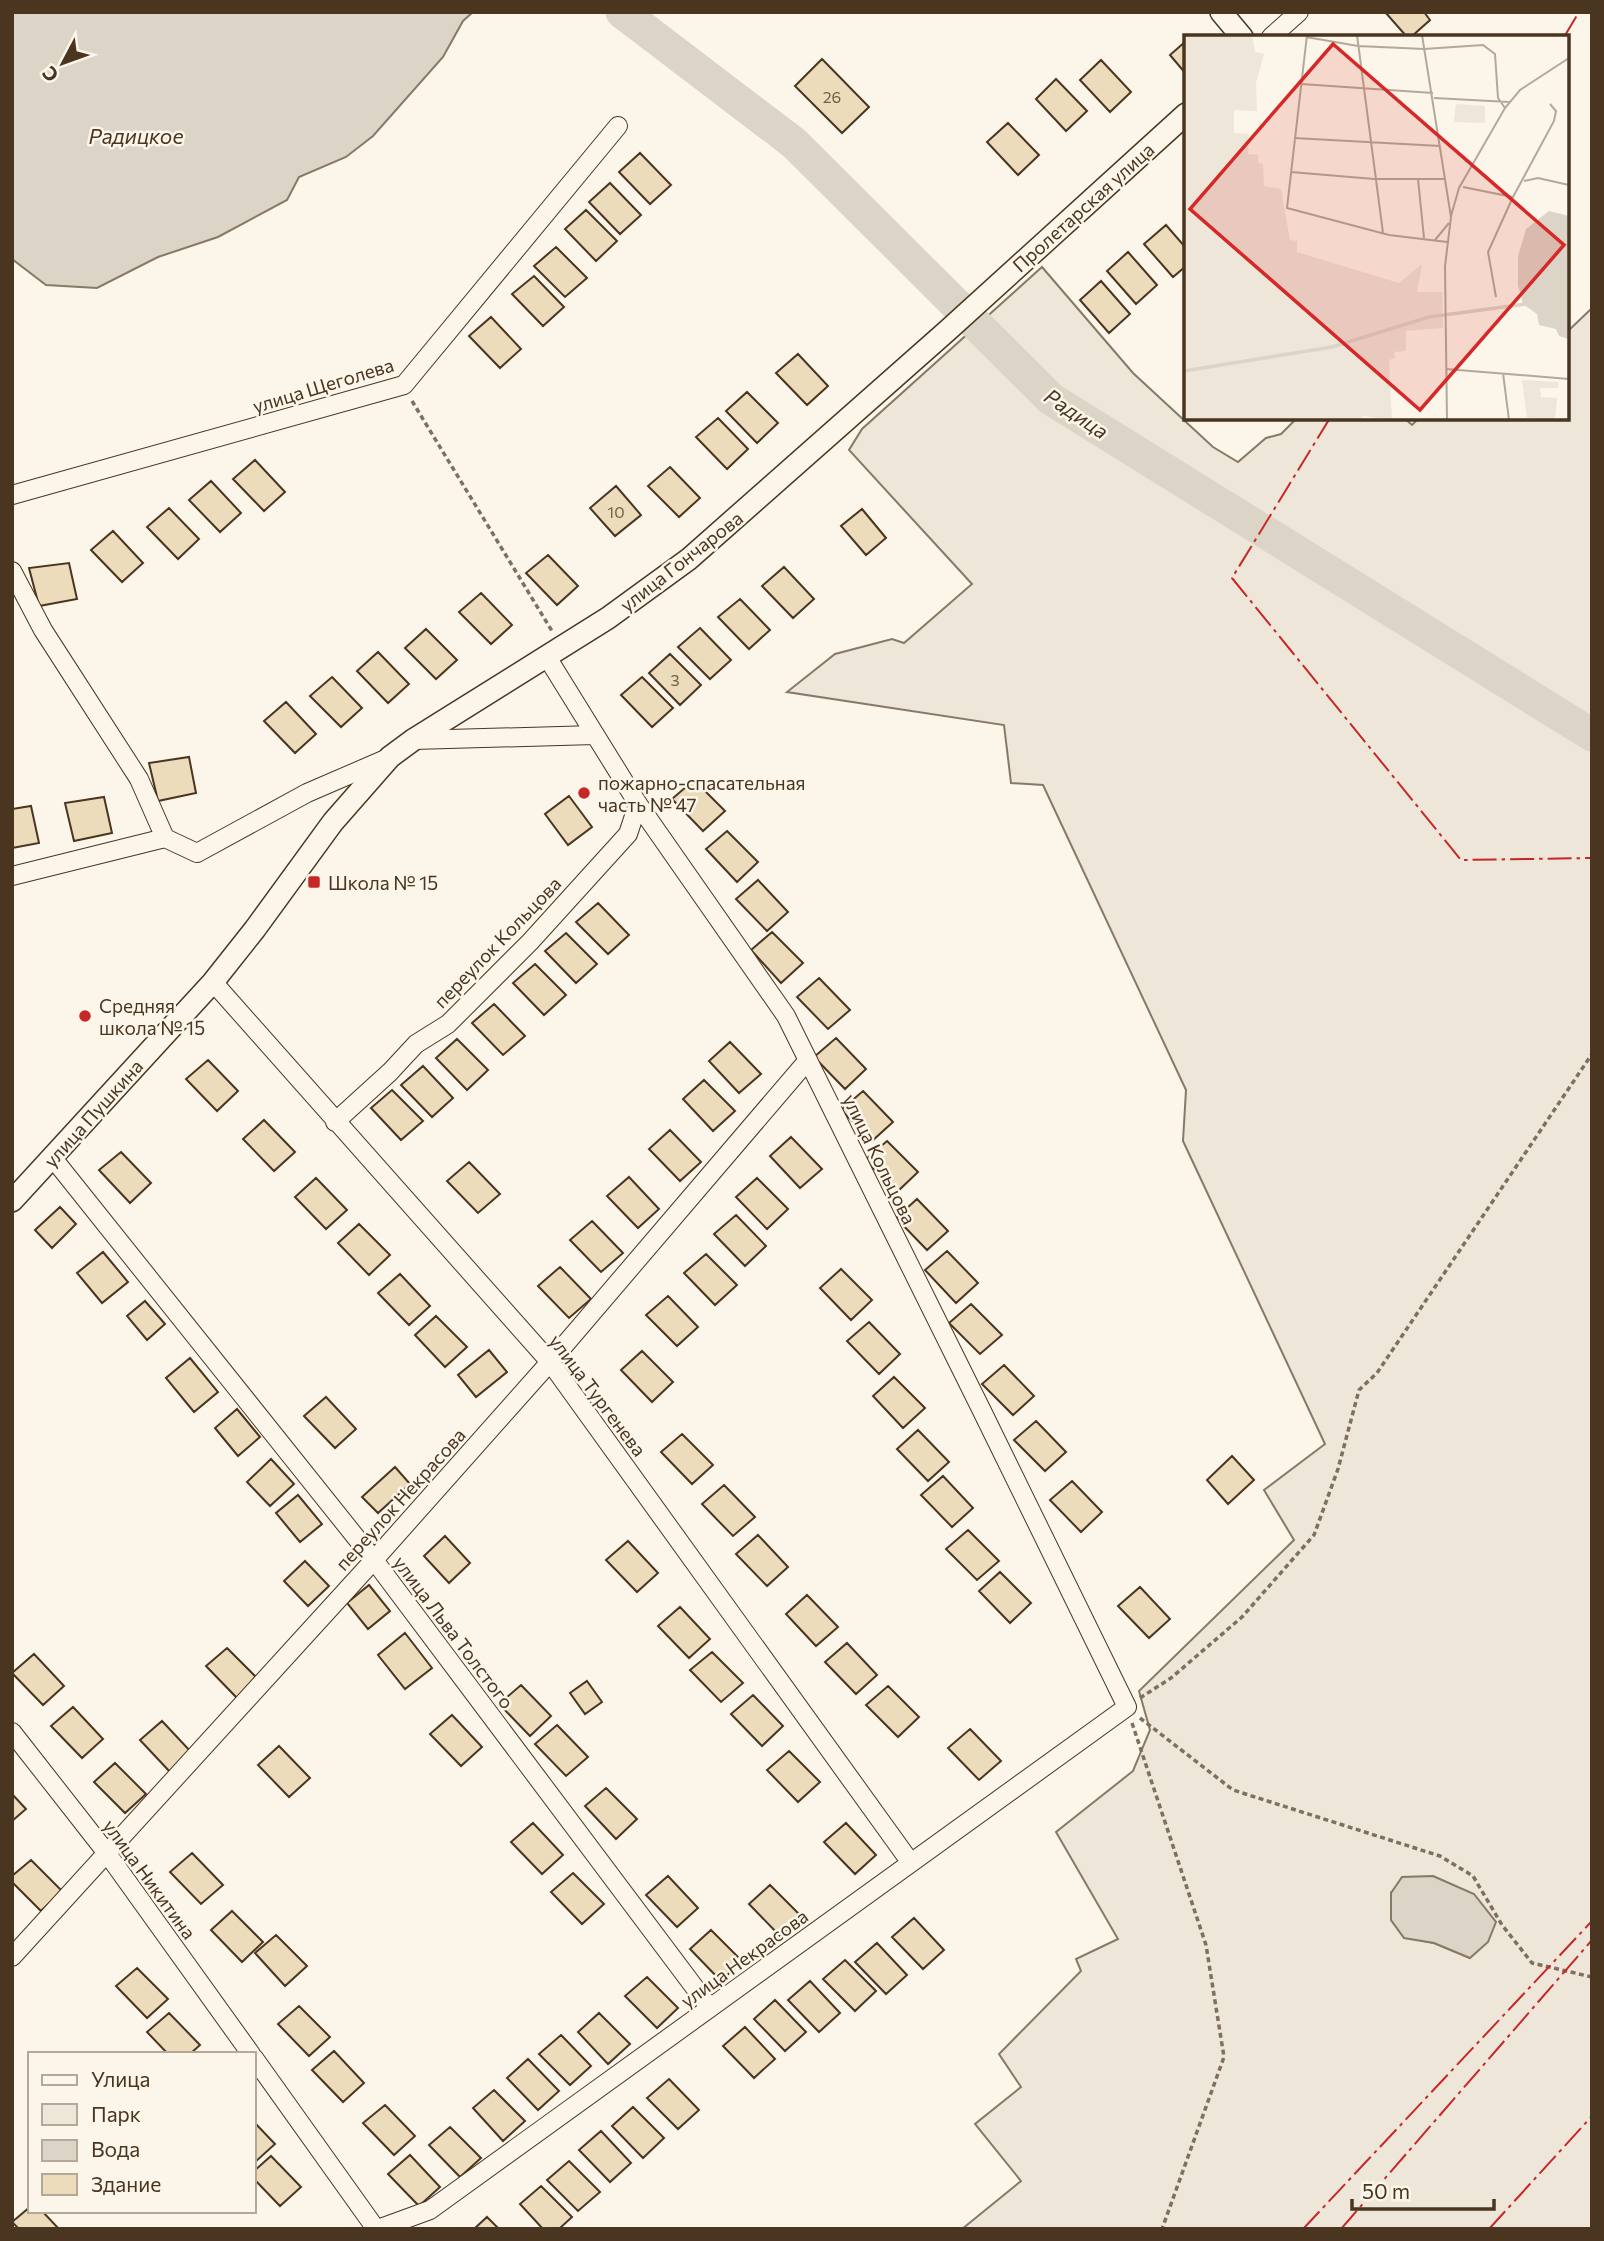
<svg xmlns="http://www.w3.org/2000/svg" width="1604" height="2241" font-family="Commissioner,sans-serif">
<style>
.green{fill:#ede6d9;stroke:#887966;stroke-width:2;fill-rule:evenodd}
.water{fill:#dcd4c6;stroke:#887966;stroke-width:2}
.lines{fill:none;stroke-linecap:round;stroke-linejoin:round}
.river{stroke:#dcd4c6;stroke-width:33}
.building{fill:#ecdcbc;stroke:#4a3520;stroke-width:2}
.minor-casing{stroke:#4a3520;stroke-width:20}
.tertiary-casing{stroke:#4a3520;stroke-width:24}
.path{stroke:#7f6f5c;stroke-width:3.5;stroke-dasharray:5 3.5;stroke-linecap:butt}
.minor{stroke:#fbf6e9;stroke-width:18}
.tertiary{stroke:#fbf6e9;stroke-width:21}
.power{stroke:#c62828;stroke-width:2;stroke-dasharray:24 5 3.5 5;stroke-linecap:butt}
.poi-dot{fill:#c62828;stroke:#fbf6e9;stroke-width:2.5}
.labels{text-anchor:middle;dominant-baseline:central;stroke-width:5;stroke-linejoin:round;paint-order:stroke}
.number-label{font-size:16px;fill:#725f47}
.street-label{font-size:19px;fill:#4a3520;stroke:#fbf6e9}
.poi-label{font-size:19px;fill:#4a3520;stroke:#fbf6e9;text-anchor:start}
.water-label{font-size:21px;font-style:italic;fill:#4a3520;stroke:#fbf6e9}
.inset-river{fill:none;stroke:#dcd4c6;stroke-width:3.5}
.inset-road{fill:none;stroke:#b4a999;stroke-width:2}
.view{fill:#d62828;fill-opacity:0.15;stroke:#d62828;stroke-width:3.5}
.inset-edge{fill:none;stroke:#4a3520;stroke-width:3.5}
</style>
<rect width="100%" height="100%" fill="#fbf6e9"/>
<path class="green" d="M1042,267L1133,373L1213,447L1238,462L1266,438L1281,434L1297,418H1404L1412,425L1419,418H1567V332L1592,308V2229H962L1021,2181L975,2124L1021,2087L999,2054L1081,1971L1076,1959L1118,1939L1056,1832L1133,1771L1150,1730L1139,1691L1294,1540L1264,1490L1325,1444L1183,1141L1186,1090L1043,785L1011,783L1004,725L787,692L835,654L892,639L904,643L972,584L849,450L862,429ZM1391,1893L1470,1958L1434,1943L1404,1937L1391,1920Z"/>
<path class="water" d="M12,12H473L463,21L443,57L373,136L346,157L299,177L287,200L218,237L158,257L97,288L46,285L12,259Z
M1433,1876L1474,1894L1496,1922L1488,1942L1470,1958L1434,1943L1404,1938L1391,1920V1893L1402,1877Z"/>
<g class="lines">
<path class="river" d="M622,12L794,143L1051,399L1592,735"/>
</g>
<path class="building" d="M1385,12H1424L1430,20L1411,37H1407Z
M1186,41V74L1170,55Z
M822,59L869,107L842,133L795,86Z
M1101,60L1131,92L1110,112L1080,80Z
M1056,79L1087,111L1066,131L1036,99Z
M1008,123L1039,155L1018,175L987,142Z
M640,153L671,185L650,204L619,172Z
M610,183L641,215L620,234L589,202Z
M586,210L617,241L596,261L565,229Z
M1166,225L1186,248V266L1173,277L1144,244Z
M556,247L587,278L565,297L534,266Z
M1128,252L1157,285L1136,304L1107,271Z
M534,276L564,307L543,326L512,294Z
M1101,281L1130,314L1109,333L1080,300Z
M491,317L521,349L500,368L469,336Z
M798,354L828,386L807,405L776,373Z
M747,392L778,423L757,443L726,411Z
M718,418L748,449L727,469L696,437Z
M255,460L285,492L264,511L233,479Z
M670,467L700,498L679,517L648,486Z
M211,481L241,513L220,532L189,500Z
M616,486L641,515L615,536L590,508Z
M169,508L199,539L178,559L147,527Z
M862,509L886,538L866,555L841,526Z
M113,531L143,563L122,582L91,550Z
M548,555L578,586L557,605L526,573Z
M69,563L77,599L39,606L29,568Z
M784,567L814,599L793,618L762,586Z
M481,593L512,625L491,644L459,612Z
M740,599L770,630L749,649L718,617Z
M700,628L731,660L710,679L678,647Z
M426,629L457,660L436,679L405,648Z
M378,652L409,684L388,703L357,671Z
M670,654L701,685L680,705L649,673Z
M332,677L362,708L341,727L310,696Z
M642,677L673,708L652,727L621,695Z
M286,702L316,734L295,753L264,721Z
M189,757L196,793L158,801L149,763Z
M694,780L725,811L703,831L672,799Z
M569,796L592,827L568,845L545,814Z
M104,797L112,833L74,841L65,803Z
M31,806L39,843L12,848V809Z
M727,831L758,862L737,882L706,849Z
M758,880L788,912L767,931L736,899Z
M598,903L629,935L608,954L576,922Z
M772,932L803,963L781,983L751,950Z
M566,933L597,964L576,983L545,951Z
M535,964L566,995L544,1015L513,983Z
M819,978L850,1010L828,1029L797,997Z
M494,1004L525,1036L503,1055L472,1023Z
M836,1038L866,1069L845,1089L814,1057Z
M457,1039L488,1070L467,1090L436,1058Z
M730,1042L761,1074L739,1093L709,1061Z
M208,1060L238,1091L217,1111L186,1079Z
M423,1066L453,1098L432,1117L401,1085Z
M704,1080L735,1111L713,1131L683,1099Z
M392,1090L423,1121L401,1140L371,1108Z
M863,1091L893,1122L872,1141L841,1110Z
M264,1120L295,1152L274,1171L243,1139Z
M670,1130L701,1162L680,1181L649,1149Z
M791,1137L822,1169L800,1188L770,1156Z
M887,1141L918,1172L897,1192L865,1160Z
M121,1152L151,1183L130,1203L99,1170Z
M469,1162L500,1194L478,1213L447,1181Z
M629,1177L659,1209L638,1228L607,1196Z
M316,1178L347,1210L326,1229L295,1197Z
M757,1178L788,1209L767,1229L736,1197Z
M917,1199L948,1231L927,1250L896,1218Z
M60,1207L76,1224L52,1248L35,1230Z
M736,1215L766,1246L745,1266L714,1234Z
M592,1221L623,1253L601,1272L570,1240Z
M359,1224L390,1255L369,1275L338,1243Z
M947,1251L978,1283L956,1303L925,1270Z
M103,1252L128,1282L102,1303L77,1273Z
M706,1254L737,1285L715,1305L684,1273Z
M560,1267L591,1299L569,1318L538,1286Z
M841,1269L872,1300L851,1320L820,1288Z
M400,1274L430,1306L409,1325L378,1293Z
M668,1296L698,1327L677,1346L646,1315Z
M145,1301L165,1324L147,1340L127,1316Z
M971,1304L1002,1335L980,1354L949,1323Z
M436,1316L467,1347L445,1367L415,1335Z
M869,1322L900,1354L879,1374L847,1341Z
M489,1350L507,1372L476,1397L458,1375Z
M642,1351L673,1382L652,1402L621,1370Z
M190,1358L218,1392L194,1412L166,1378Z
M1004,1365L1034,1396L1013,1415L982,1384Z
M894,1377L925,1408L903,1428L873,1396Z
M326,1397L356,1429L335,1448L304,1416Z
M237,1409L260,1437L238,1456L215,1428Z
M1036,1421L1066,1452L1045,1471L1014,1440Z
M918,1430L949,1462L928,1481L897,1449Z
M682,1434L713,1465L692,1484L661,1452Z
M1232,1456L1254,1480L1228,1504L1207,1480Z
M271,1459L294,1484L270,1506L247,1482Z
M395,1467L410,1484L378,1513L362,1497Z
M943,1476L973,1508L952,1527L921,1495Z
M1072,1481L1102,1512L1081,1532L1050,1500Z
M724,1485L755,1517L733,1536L702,1504Z
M298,1495L322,1524L300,1542L276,1513Z
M968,1530L999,1561L977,1580L946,1549Z
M758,1535L788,1567L767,1586L736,1554Z
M445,1536L470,1563L449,1583L424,1556Z
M628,1541L658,1573L637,1592L606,1560Z
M305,1561L329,1586L308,1606L284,1581Z
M1000,1572L1031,1603L1010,1623L979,1591Z
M369,1585L390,1611L368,1629L347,1603Z
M1140,1587L1170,1619L1149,1638L1118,1606Z
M807,1595L838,1627L816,1646L786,1614Z
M680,1607L710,1639L689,1658L658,1626Z
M405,1633L432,1668L405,1689L378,1655Z
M847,1643L877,1675L856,1694L825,1662Z
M227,1648L258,1679L237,1698L206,1666Z
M712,1652L743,1683L721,1702L690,1670Z
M34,1654L64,1686L43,1705L12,1673Z
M587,1681L602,1702L585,1714L570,1693Z
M521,1685L551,1716L530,1736L499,1704Z
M888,1686L919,1717L898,1737L866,1705Z
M753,1695L783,1726L762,1746L731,1714Z
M73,1707L103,1739L82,1758L51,1726Z
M452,1715L482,1747L461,1766L430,1734Z
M162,1721L192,1753L171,1773L140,1740Z
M557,1725L588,1757L566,1776L535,1744Z
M970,1729L1001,1761L979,1780L948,1748Z
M279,1746L310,1778L289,1797L258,1765Z
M789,1751L820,1782L798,1802L767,1770Z
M115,1763L146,1794L125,1813L94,1782Z
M606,1788L637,1819L616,1839L585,1806Z
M12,1794L26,1809L12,1821Z
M533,1823L563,1855L542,1874L511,1842Z
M846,1823L876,1855L855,1874L824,1842Z
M192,1853L223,1885L201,1904L170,1872Z
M31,1860L62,1891L41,1911L12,1882V1876Z
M573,1873L604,1904L582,1924L551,1892Z
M668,1876L698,1908L677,1927L646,1895Z
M770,1885L801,1916L780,1936L749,1904Z
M232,1911L263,1942L242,1962L211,1930Z
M914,1918L944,1950L923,1969L892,1937Z
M711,1930L742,1961L721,1981L690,1949Z
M276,1935L307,1966L285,1986L255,1953Z
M877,1943L907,1975L886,1994L855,1962Z
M845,1960L876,1991L855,2011L823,1979Z
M137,1968L168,1999L147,2018L116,1986Z
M647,1977L678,2008L657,2028L625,1996Z
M810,1981L840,2013L819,2032L788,2000Z
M775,2000L806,2032L785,2051L754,2019Z
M299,2006L330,2037L309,2056L278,2024Z
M169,2013L200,2045L190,2054H168L147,2032Z
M599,2013L630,2044L608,2064L578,2032Z
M745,2027L775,2059L754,2078L723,2046Z
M561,2035L591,2066L570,2085L539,2054Z
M334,2051L364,2083L343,2102L312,2070Z
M528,2059L559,2091L538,2110L507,2078Z
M669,2079L699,2110L678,2129L647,2098Z
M494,2090L525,2121L503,2141L473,2108Z
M385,2105L415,2136L394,2155L363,2123Z
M633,2107L664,2138L643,2158L612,2126Z
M254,2122L275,2144L254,2163Z
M450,2127L481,2158L460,2177L429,2145Z
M601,2131L631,2163L610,2182L579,2150Z
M410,2155L440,2187L419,2206L388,2174Z
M271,2156L301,2187L280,2206L254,2179V2171Z
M569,2161L600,2192L578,2211L547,2180Z
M541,2186L572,2217L559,2229H543L520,2204Z
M30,2207V2211H42L59,2229H19L12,2222Z
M487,2217L499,2229H474Z"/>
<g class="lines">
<g class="minor-casing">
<path id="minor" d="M1271,37L1299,12
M12,495L404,385L618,126
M12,571L43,630L139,779L165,838
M413,740L595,735
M12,876L165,838L197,853L307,793L388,758
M213,982L550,1362L911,1863
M335,1122L390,1072L416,1044L448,1024L530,942L628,834L638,804
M52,1157L374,1560L710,2008
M12,1732L106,1852L251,2054
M12,1957L374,1560L550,1362L808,1060
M254,2058L376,2229
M378,2229L430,2210L1127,1707L981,1409L786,1016L638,804L547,657"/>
</g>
<g class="tertiary-casing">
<path id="tertiary" d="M1221,12L1242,37
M12,1201L213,982L255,929L333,822L390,757L413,740L608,618L689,559L947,331L1186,114"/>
</g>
<path class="path" d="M412,401L552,631
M1140,1698L1171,1678L1242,1617L1314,1535L1338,1469L1359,1390L1377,1373L1592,1054
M1140,1718L1233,1790L1440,1856L1473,1876L1502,1925L1532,1963L1592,1977
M1132,1723L1206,1945L1224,2057L1162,2229"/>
<use href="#minor" class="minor"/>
<use href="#tertiary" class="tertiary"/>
<path class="power" d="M1564,37L1579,12
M1330,418L1232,578L1461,860L1592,858
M1303,2229L1592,1921
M1341,2229L1592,1940
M1489,2229L1592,2116"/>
</g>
<g class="poi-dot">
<circle cx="584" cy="793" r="7"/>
<rect x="307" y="875" width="14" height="14" rx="3.5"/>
<circle cx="85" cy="1016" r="7"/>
</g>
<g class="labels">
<g class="number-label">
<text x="832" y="96">26</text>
<text x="616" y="511">10</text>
<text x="675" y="679">3</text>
</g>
<g class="street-label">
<text transform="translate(1083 207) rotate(-42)">Пролетарская улица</text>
<text transform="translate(323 385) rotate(-17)">улица Щеголева</text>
<text transform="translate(681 561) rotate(-38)">улица Гончарова</text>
<text transform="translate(497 942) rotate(-46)">переулок Кольцова</text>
<text transform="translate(93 1113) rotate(-48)">улица Пушкина</text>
<text transform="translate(880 1159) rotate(64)">улица Кольцова</text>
<text transform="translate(598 1395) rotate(53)">улица Тургенева</text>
<text transform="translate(400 1499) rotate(-48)">переулок Некрасова</text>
<text transform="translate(454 1632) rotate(53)">улица Льва Толстого</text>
<text transform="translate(150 1879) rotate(54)">улица Никитина</text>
<text transform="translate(744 1958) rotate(-36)">улица Некрасова</text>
</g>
<g class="poi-label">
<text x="598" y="782">пожарно-спасательная<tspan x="598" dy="22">часть № 47</tspan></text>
<text x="328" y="882">Школа № 15</text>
<text x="99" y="1005">Средняя<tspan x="99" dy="22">школа № 15</tspan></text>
</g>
<g class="water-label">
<text x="136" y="135">Радицкое</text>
<text transform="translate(1077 413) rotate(34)">Радица</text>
</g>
</g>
<g transform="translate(1184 35)">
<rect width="385" height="385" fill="#fbf6e9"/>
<path d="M0,0H68L71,17L80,19L72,48L73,76L50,75V98L65,99L64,119L74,120V128L79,129L80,151L97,154L106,205L113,206V217L215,248L238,229L233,257H258L259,293L222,296V316L210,317L211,323L205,325L208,385L179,381L176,385H0ZM272,69L301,71V88L270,87ZM338,345L375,347L374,353H356L357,362L373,363L371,385L343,383Z" fill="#ede6d9"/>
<path d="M365,176L385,181V304L375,301L372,294L355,290L353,279L339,269L334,250V221L342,194Z" fill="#dcd4c6"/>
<path class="inset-river" d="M0,336L148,312L245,282L342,269"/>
<path class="inset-road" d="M123,0L103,173L205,200L263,207M173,0L199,198M238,0L267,182L261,231L263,385M122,2L174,11L240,14L299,10L311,19L314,63L321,73M117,49L249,58M250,63L325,67M110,103L256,111M107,137L190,144H260M234,144L240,203M340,146L354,143L385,150M279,152L329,162L370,86L372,76L366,69M267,181L275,153L321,73L336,55L385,23M251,205L265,188M312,262L304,217L329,162M262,334L385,344M319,338L325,385"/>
<path class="view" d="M149,9L380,210L236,375L6,174Z"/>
<rect width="385" height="385" class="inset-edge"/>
</g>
<rect width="1604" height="2241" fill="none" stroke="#4a3520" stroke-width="28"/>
<rect x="28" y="2052" width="228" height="161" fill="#fbf6e9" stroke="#b4a999" stroke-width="2"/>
<rect x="42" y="2075" width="35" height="10" fill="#fbf6e9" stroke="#b4a999" stroke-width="2"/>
<text x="91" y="2087" font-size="21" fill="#4a3520">Улица</text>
<rect x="42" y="2104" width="35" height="21" fill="#ede6d9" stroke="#b4a999" stroke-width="2"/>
<text x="91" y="2122" font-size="21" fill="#4a3520">Парк</text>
<rect x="42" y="2140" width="35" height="21" fill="#dcd4c6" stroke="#b4a999" stroke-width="2"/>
<text x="91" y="2157" font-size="21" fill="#4a3520">Вода</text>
<rect x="42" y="2174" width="35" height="21" fill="#ecdcbc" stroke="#b4a999" stroke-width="2"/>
<text x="91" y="2192" font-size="21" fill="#4a3520">Здание</text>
<g transform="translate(63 63) rotate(229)" stroke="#fbf6e9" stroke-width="5" paint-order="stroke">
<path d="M0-5L12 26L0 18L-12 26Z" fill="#4a3520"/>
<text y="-10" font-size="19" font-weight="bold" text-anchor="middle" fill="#4a3520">С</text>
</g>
<path d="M1352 2199v10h142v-10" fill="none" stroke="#4a3520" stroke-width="3.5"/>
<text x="1362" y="2199" font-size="21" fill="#4a3520" stroke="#fbf6e9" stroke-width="5" paint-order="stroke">50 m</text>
</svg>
